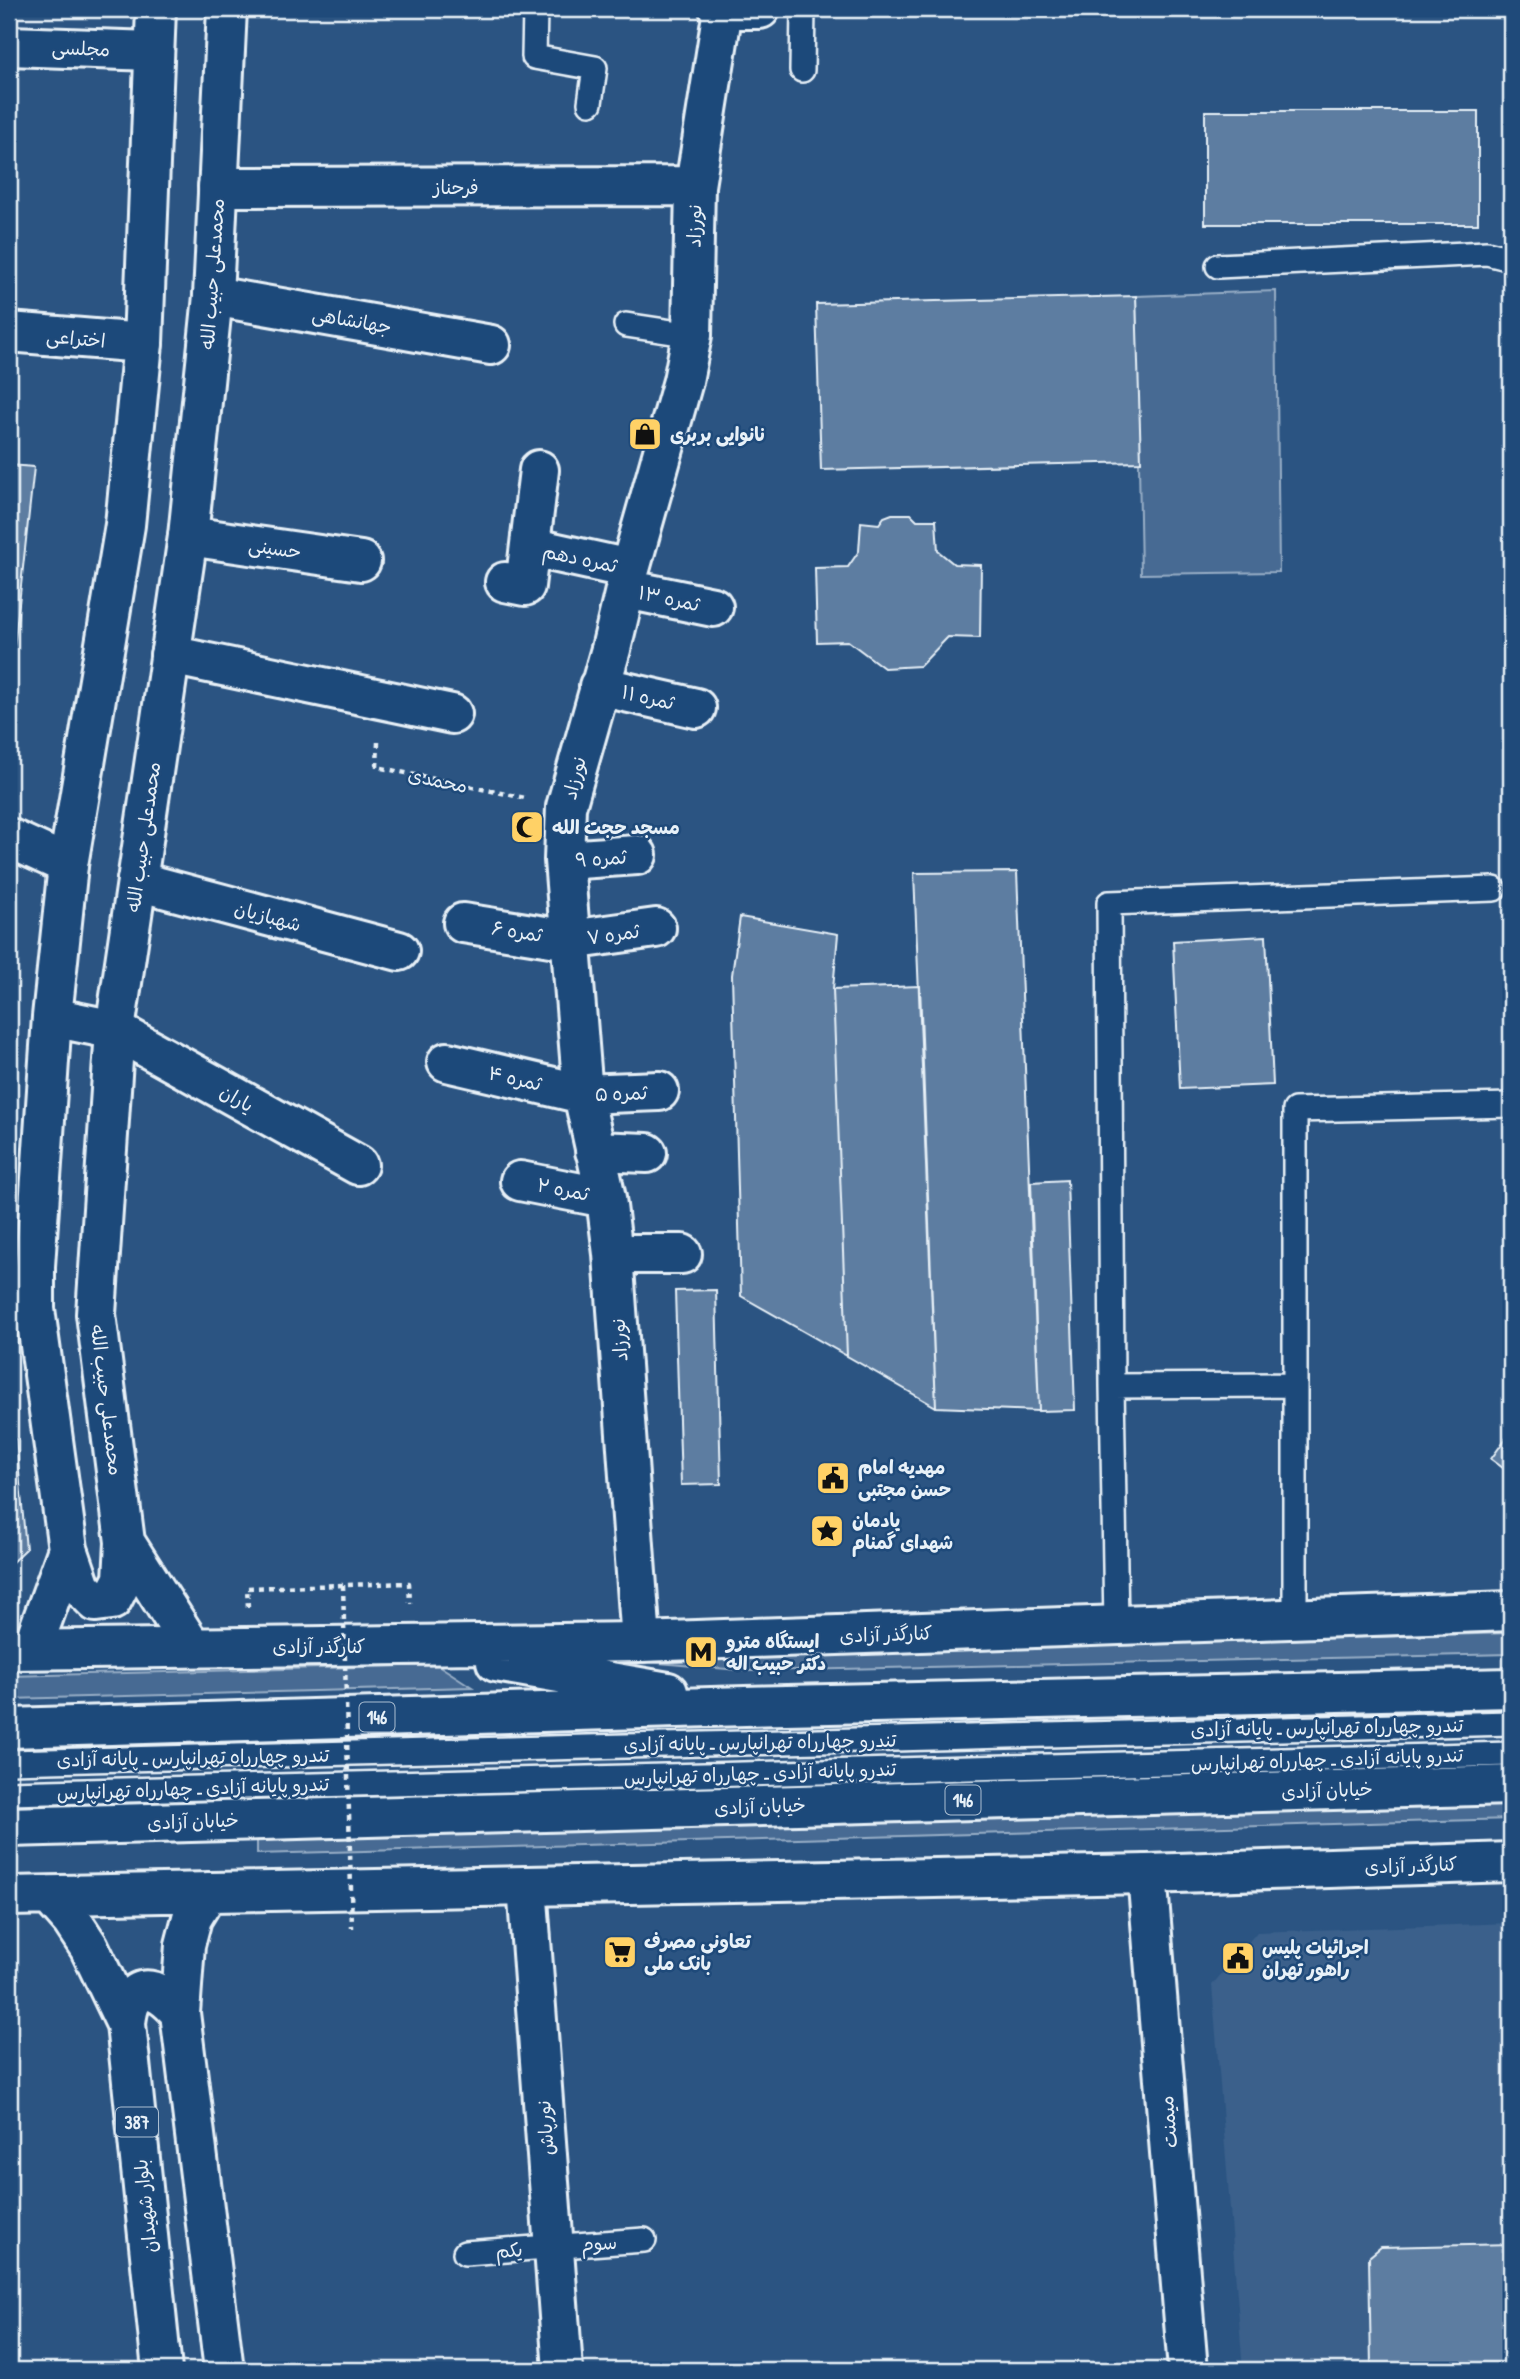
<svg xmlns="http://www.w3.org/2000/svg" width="1520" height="2379" font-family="'Patrick Hand','Playpen Sans Arabic',sans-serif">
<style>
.built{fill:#3a608b}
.green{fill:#476b93;stroke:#98aec6;stroke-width:2}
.building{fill:#5d7da1;stroke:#e8f1f8;stroke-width:2}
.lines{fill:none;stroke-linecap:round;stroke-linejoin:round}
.service-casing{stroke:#e8f1f8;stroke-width:28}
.minor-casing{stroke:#e8f1f8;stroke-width:44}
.tertiary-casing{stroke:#e8f1f8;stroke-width:44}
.secondary-casing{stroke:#e8f1f8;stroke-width:44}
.primary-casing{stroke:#e8f1f8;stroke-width:44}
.path{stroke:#e8f1f8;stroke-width:4.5;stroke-dasharray:5 5;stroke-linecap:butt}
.service{stroke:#1f4a7a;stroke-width:23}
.minor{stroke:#1f4a7a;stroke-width:38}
.tertiary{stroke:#1f4a7a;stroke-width:38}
.secondary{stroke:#1f4a7a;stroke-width:38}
.primary{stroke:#1f4a7a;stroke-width:38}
.path-bridge{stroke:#e8f1f8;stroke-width:4.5;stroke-dasharray:5 5;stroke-linecap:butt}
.labels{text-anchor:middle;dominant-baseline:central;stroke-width:5;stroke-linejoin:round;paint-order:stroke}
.shield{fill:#1f4a7a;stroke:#acbfd2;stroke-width:2}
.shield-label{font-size:18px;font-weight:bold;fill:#e8f1f8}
.street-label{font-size:19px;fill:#e8f1f8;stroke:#1f4a7a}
.poi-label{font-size:19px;font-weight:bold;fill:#e8f1f8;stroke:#1f4a7a;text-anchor:start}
</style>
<rect width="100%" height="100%" fill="#2b5482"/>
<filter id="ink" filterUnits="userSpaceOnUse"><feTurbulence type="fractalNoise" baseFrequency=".0143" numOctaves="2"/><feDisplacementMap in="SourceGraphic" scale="14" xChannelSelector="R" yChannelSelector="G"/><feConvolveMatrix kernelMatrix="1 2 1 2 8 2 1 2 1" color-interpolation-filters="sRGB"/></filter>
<g filter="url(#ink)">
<path class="built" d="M1511,1923V2370H1243L1212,1985L1257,1932Z"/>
<path class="green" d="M1276,291L1279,572L1141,574L1136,296Z
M1511,1633V1654L750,1671L613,1659Z
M438,1665L472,1687L9,1699V1676Z
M1511,1798V1819L257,1854V1838Z"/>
<path class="building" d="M1205,111H1478V224H1205Z
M1136,296L1141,462L821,470L816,304Z
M9,465L34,467L9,695Z
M892,514H911L917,520H936L938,551L954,564L981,565L980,638L948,637L920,666L884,668L848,641L817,642L815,568L848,567L859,551L861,522L879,524L884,517Z
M1017,872L1039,1411L936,1407L914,873Z
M740,917L838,934L833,989L847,1356L741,1296L732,975Z
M1266,936L1273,1085L1180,1089L1173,941Z
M920,986L936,1407L847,1356L833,989Z
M1067,1180L1075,1410L1039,1411L1031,1182Z
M716,1290L721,1484L681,1485L675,1291Z
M1511,1431V1474L1491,1459Z
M9,1439H16L26,1549L9,1565Z
M1511,2244V2370H1376L1371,2367L1369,2257L1381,2247Z"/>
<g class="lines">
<g class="service-casing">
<path id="service" d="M535,9L534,57L595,68L590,103
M802,70L803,9
M1218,266L1487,253L1511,259
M626,325L692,335
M1112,1386L1109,903L1494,889
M1295,1619V1110L1511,1105
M1116,1626L1112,1386L1295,1385
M9,1762L1511,1723
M9,1793L1511,1754
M465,2253L644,2240"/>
</g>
<g class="minor-casing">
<path id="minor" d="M719,9H760
M9,46L153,51
M218,187L695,186
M213,296L491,345
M9,332L143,343
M188,536L361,561
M530,547L630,569
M505,582L525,586L539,470
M626,589L713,607
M170,655L452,714
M599,686L696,708
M564,860L637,855
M137,881L399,951
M463,923L570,940L656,928
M115,1030L358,1165
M447,1062L583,1094L659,1091
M595,1151L647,1153
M520,1181L606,1198
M613,1254H682
M641,1642L613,1254L606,1198L583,1094L564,860L566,807L611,649L630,569L683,381L692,335L695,186L723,9
M527,1886L563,2370"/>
</g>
<g class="tertiary-casing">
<path id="tertiary" d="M9,838L68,865"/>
</g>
<g class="secondary-casing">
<path id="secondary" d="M52,1017L115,1030
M68,1549L81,1587L96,1602L112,1600L123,1579L125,1542
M191,1646L125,1542L96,1314L115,1030L188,536L213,296L227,9
M32,1649L68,1549L35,1309V1266L52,1017L68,865L125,525L143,343L156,9
M1147,1874L1188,2370"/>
</g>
<g class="primary-casing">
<path id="primary" d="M9,1650L641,1642L1511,1611
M496,1662L668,1692
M9,1728L745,1706L1511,1688
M9,1827L1511,1785
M208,1892L192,1918L185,1945L180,2013L224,2370
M9,1896L1147,1874L1511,1862
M50,1896L72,1921L89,1947L126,2024L162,2370
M126,2024C130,1979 155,1983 180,2013"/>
</g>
<path class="path" d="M378,742L377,767L525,798
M248,1607L247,1588L409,1583L410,1603"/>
<use href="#service" class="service"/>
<use href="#minor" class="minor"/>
<use href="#tertiary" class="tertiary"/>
<use href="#secondary" class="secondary"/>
<use href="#primary" class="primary"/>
<path class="path-bridge" d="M343,1585L352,1928"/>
</g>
</g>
<defs>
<g id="shop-square" transform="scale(1.75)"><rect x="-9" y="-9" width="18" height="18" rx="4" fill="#ffd166" stroke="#1f4a7a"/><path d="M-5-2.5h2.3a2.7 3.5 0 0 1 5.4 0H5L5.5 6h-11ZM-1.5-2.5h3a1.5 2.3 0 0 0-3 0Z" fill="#111"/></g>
<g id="mosque-square" transform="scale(1.75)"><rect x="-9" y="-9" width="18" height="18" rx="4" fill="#ffd166" stroke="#1f4a7a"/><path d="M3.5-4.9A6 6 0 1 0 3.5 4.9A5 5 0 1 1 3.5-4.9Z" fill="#111"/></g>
<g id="civic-square" transform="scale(1.75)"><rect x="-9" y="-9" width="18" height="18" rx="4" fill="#ffd166" stroke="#1f4a7a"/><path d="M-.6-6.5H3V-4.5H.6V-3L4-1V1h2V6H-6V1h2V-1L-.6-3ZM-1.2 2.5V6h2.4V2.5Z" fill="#111"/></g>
<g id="sight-square" transform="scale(1.75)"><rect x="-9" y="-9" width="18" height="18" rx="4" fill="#ffd166" stroke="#1f4a7a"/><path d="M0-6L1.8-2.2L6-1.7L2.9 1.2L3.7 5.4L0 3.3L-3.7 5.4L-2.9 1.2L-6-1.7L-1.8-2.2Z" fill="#111"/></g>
<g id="metro-square" transform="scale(1.75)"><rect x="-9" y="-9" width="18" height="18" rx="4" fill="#ffd166" stroke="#1f4a7a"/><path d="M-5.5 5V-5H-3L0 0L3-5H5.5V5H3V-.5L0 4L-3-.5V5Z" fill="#111"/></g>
<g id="supermarket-square" transform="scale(1.75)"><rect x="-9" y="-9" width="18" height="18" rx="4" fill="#ffd166" stroke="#1f4a7a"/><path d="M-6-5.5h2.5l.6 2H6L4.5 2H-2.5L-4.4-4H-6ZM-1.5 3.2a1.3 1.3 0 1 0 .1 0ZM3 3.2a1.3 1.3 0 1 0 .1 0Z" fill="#111"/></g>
</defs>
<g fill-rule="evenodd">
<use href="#shop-square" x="645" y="434"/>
<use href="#mosque-square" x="527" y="827"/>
<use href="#civic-square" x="833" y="1478"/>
<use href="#sight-square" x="827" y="1531"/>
<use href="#metro-square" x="701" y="1652"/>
<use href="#supermarket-square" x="620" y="1952"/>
<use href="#civic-square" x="1238" y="1958"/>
</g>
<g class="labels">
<g class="shield">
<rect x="359.5" y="1702.5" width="35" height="29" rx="5"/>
<rect x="945.5" y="1785.5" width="35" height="29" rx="5"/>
<rect x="116" y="2107.5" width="42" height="29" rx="5"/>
</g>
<g class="shield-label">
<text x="377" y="1717">146</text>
<text x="963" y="1800">146</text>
<text x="137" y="2122">387</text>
</g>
<g class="street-label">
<text transform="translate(81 48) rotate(2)">مجلسی</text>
<text x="456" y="187">فرحناز</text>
<text transform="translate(694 226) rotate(-89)">نورزاد</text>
<text transform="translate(212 274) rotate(-86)">محمدعلی حبیب الله</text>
<text transform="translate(352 320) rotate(10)">جهانشاهی</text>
<text transform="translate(76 338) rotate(5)">اختراعی</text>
<text transform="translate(275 548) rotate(8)">حسینی</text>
<text transform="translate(580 558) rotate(12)">ثمره دهم</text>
<text transform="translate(669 598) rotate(12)">ثمره ۱۳</text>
<text transform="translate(648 697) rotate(13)">ثمره ۱۱</text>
<text transform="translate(574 778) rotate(-76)">نورزاد</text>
<text transform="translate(438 780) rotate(12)">محمدی</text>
<text transform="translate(143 837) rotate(-82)">محمدعلی حبیب الله</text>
<text transform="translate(601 858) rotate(-4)">ثمره ۹</text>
<text transform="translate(268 916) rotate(15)">شهبازیان</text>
<text transform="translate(517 931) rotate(9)">ثمره ۶</text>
<text transform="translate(613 934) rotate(-8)">ثمره ۷</text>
<text transform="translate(515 1078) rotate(13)">ثمره ۴</text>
<text transform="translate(621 1093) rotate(-2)">ثمره ۵</text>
<text transform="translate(237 1098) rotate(29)">یاران</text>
<text transform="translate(563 1189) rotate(11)">ثمره ۲</text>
<text transform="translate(619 1340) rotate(-94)">نورزاد</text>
<text transform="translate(107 1400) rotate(83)">محمدعلی حبیب الله</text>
<text transform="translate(886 1634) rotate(-2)">کنارگذر آزادی</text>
<text x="319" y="1646">کنارگذر آزادی</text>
<text transform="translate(1327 1727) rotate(-1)">تندرو چهارراه تهرانپارس ـ پایانه آزادی</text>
<text transform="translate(760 1742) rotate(-1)">تندرو چهارراه تهرانپارس ـ پایانه آزادی</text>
<text transform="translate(193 1757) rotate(-1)">تندرو چهارراه تهرانپارس ـ پایانه آزادی</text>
<text transform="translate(1327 1759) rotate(-2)">تندرو پایانه آزادی ـ چهارراه تهرانپارس</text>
<text transform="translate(760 1773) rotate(-2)">تندرو پایانه آزادی ـ چهارراه تهرانپارس</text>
<text transform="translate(193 1788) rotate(-2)">تندرو پایانه آزادی ـ چهارراه تهرانپارس</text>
<text transform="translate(1327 1790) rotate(-2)">خیابان آزادی</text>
<text transform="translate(760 1806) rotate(-2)">خیابان آزادی</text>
<text transform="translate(193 1821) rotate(-2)">خیابان آزادی</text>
<text transform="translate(1411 1865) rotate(-2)">کنارگذر آزادی</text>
<text transform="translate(1168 2122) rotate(-95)">میمنت</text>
<text transform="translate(545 2128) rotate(-94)">نورپاش</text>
<text transform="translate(145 2206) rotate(-96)">بلوار شهیدان</text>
<text transform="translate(599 2243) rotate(-4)">سوم</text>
<text transform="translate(509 2250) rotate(-4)">یکم</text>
</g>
<g class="poi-label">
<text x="670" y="434">نانوایی بربری</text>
<text x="552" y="827">مسجد حجت الله</text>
<text x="858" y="1467">مهدیه امام<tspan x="858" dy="22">حسن مجتبی</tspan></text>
<text x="852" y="1520">یادمان<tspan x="852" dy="22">شهدای گمنام</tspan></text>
<text x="726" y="1641">ایستگاه مترو<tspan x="726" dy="22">دکتر حبیب اله</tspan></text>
<text x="644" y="1941">تعاونی مصرف<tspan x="644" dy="22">بانک ملی</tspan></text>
<text x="1262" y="1947">اجرائیات پلیس<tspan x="1262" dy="22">راهور تهران</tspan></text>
</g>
</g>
<rect width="1520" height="2379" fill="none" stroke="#1f4a7a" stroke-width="35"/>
<rect x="18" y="18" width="1485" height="2344" fill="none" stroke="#e8f1f8" stroke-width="2.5" filter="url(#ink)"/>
</svg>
